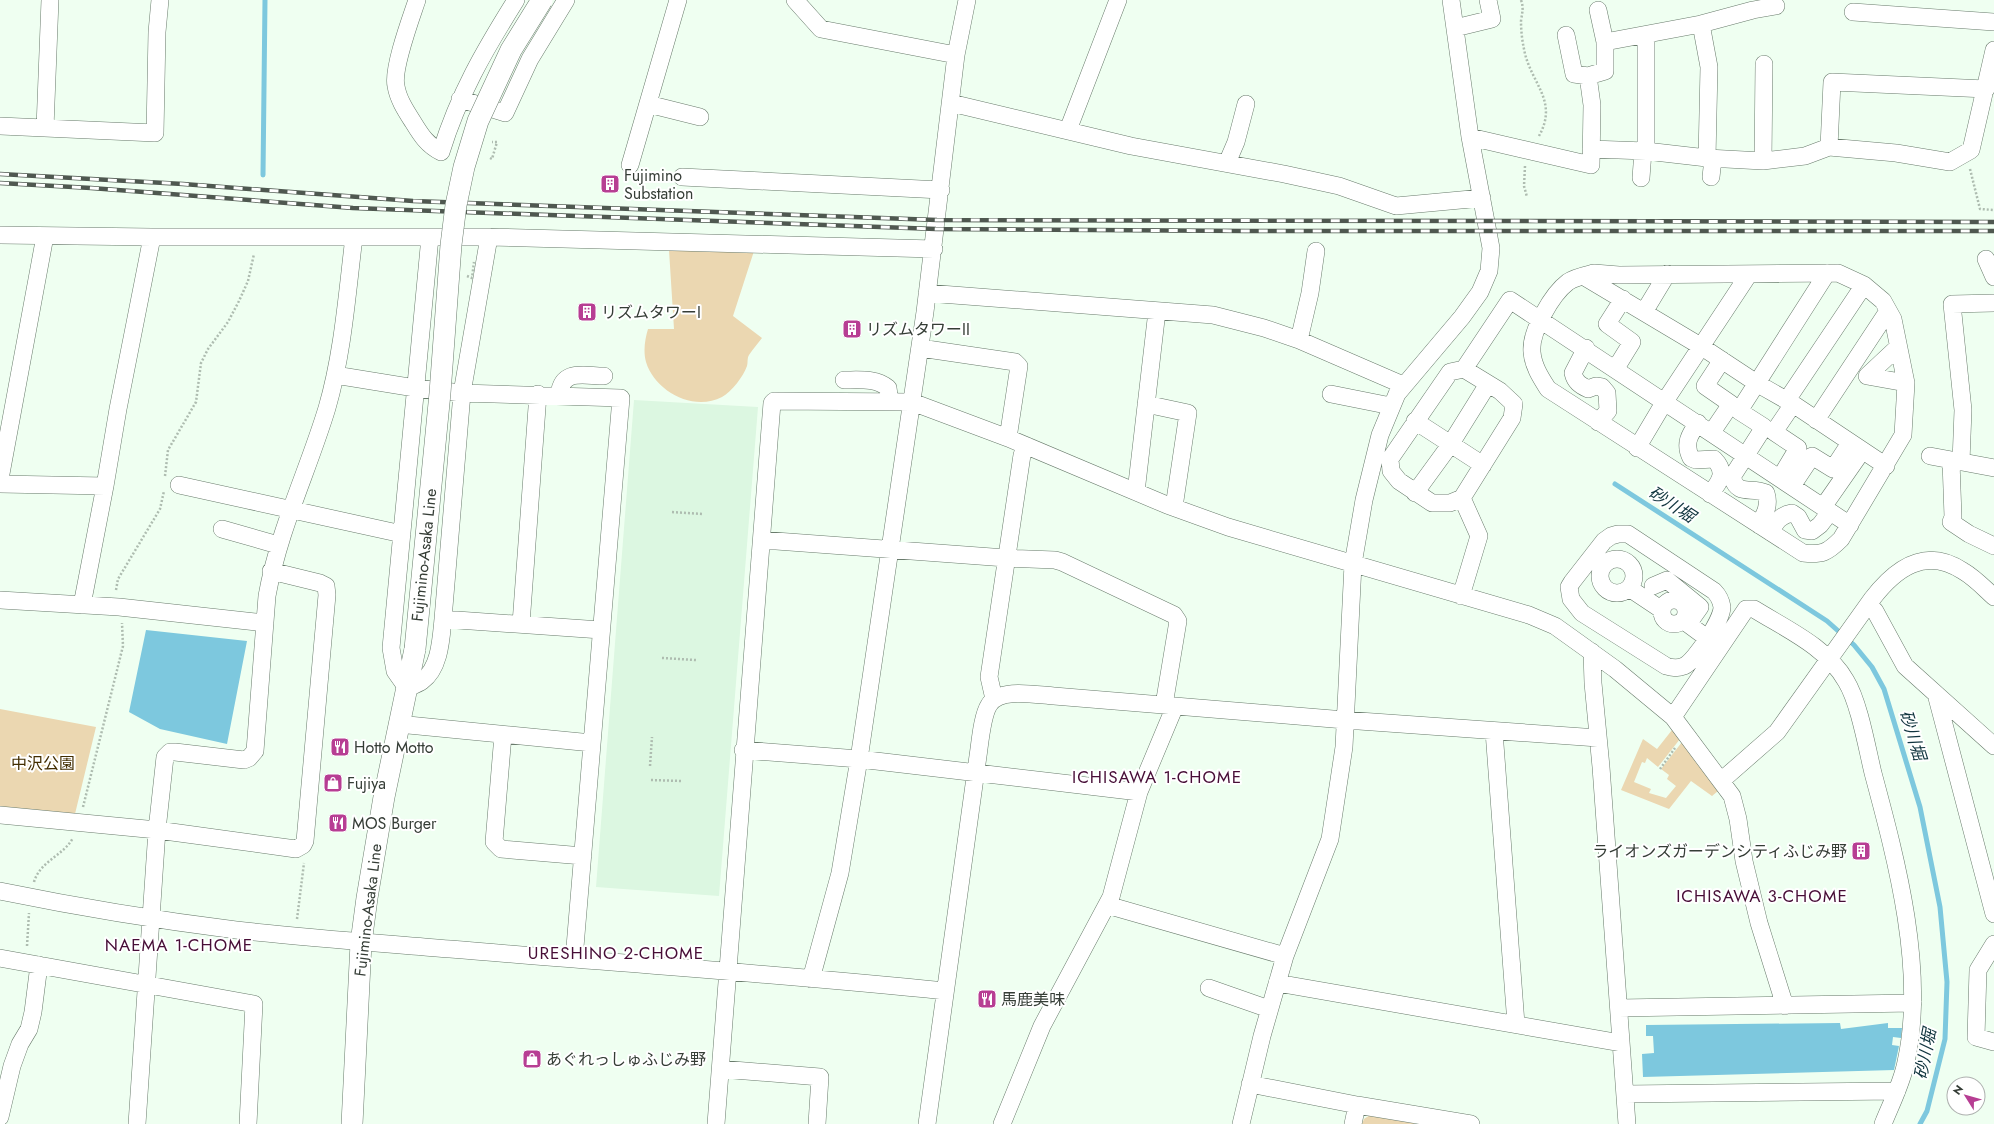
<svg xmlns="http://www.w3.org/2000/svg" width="1994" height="1124" font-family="Jost,'Noto Sans JP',sans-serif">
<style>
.built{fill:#dcf7e1}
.green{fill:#ebd7b1}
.water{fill:#7dc8de}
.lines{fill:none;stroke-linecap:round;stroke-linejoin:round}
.stream{stroke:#7dc8de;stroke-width:5}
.minor-casing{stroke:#697b6c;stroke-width:18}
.major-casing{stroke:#697b6c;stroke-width:22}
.path{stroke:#aebcb0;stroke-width:2.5;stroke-dasharray:2 2;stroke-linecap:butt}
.minor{stroke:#fff;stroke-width:17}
.major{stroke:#fff;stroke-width:21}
.rail-casing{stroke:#4f5850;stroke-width:4.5}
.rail{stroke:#fff;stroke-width:3;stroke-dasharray:9;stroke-linecap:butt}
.major-bridge-casing{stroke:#697b6c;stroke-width:22;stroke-linecap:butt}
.path-bridge{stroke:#aebcb0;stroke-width:2.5;stroke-dasharray:2 2;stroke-linecap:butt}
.major-bridge{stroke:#fff;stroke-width:21}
.labels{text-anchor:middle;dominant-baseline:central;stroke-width:4;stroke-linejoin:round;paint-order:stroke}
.poi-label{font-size:16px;fill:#353d36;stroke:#fff;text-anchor:start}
.street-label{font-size:16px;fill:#353d36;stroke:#fff}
.park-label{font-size:16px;fill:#422d00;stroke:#fff}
.water-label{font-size:17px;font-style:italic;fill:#10343e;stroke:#fff}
.neighbourhood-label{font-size:17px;letter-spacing:1px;fill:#470e37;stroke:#fff}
</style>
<rect width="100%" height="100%" fill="#effff1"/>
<path class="built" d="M634,400L758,407L719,896L596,887Z"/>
<path class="green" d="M669,250L754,251L733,316L762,338C758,343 753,349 749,355C747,358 748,363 747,366C743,377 732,391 722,397C693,412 655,391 646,362C643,351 645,339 648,329H674Z
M0,709L96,727L75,814L0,808Z
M1672,730L1680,739L1658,767L1647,758L1645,763L1642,762L1634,782L1651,789L1649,793L1666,798L1676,786L1667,779L1669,775L1661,769L1682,742L1718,791L1712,796L1691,781L1669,809L1621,790L1643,739L1657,749Z
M1370,1115L1414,1123L1415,1124H1362L1364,1119Z"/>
<path class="water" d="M146,630L247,641L227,744L160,729L129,712Z
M1840,1023L1841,1029L1888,1023V1028H1902L1901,1038L1893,1037L1892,1045L1899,1046L1894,1070L1643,1077L1642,1054L1654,1053L1653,1036H1646V1025Z"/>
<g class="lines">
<path class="stream" d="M263,175L265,0
M1615,484L1827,621L1854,645L1872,667L1884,689L1920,807L1940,907L1947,982L1945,1039L1927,1111L1920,1124"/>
<g class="minor-casing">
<path id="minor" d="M417,0C411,18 392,69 396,86C398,99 406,111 413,122C421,135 427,145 441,152C459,94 484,51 516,0
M795,0L821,29L956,55
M1598,10L1605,42
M1853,12L1994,22
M1701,24L1753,10L1776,6
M1455,28L1492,19L1488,0
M1566,35L1574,74L1588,76
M1646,35V151
M460,99L505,113L530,59L566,0
M951,103L1131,146L1284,174L1339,186L1396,206L1482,198
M648,104L700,117
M0,126L155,133L157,32L160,0
M45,128L50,0
M1068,130L1118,0
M1470,137L1591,165L1592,105L1588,76L1605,71V42L1701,24L1709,67L1707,158
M1829,147L1832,82L1986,89
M1591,149L1646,151L1707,158L1763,161L1805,156L1829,147L1896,153L1950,162L1971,150L1994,50
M1763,161L1764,64
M1227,163L1236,142L1246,104
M630,165L678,0
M682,177L941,190
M1711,177L1713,159
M1641,178L1643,151
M0,235L152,237
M430,237L391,648L395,671L407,688C412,686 418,684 422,681C440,668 441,639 443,619
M489,237L462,393L443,619L601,630
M1986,259L1994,277
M1594,273L1619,275L1838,273L1864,285L1883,301L1893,319L1906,383L1903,435L1841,539C1827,553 1822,555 1803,553L1548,389C1541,378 1533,366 1532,352C1530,332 1552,294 1568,282C1575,277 1586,275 1594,273Z
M1583,276L1702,347L1758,384L1793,404L1886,466
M927,293L1213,315L1264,328L1299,340L1403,385
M1644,312L1667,274
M1299,340L1310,293L1316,251
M1898,347L1867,376L1906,383
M920,348L1015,362L1019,366L1008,438
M1586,348L1573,373C1575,382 1580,385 1588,389L1596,386L1602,387L1607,393L1608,411L1598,422
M1616,368L1632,342L1607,324L1623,299
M1464,369L1510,300L1850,525
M1464,369L1500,391L1514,404L1512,418L1462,498L1450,503H1432L1399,481L1391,471L1390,459L1450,372Z
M335,375L415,388L462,393L621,398L574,959
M844,380C860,380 876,378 888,388L890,402
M1331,394L1391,406
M559,395C562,368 584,376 604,376
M1787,400L1864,285
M1146,404L1188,413L1174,507
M1816,420L1888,311
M1415,421L1483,465
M1698,423C1689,435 1684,444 1691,458L1696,460L1714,459C1727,472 1720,482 1710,494
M1712,432L1731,404L1705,386L1722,360
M1637,448L1665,401L1749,274
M1930,456L1994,468
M1951,461L1953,517L1951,522L1969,534L1994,546
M1961,462L1963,410L1952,304L1994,303
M1780,478L1798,448L1774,432L1793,404
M0,479L45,236
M0,484L105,486
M179,485L402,534
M1792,486L1812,456L1833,469L1850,443
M1136,492L1157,311
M1415,493L1450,445L1488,384
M1823,507L1862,451
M1759,525C1765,514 1770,505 1766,493C1751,486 1738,497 1732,477L1764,427L1739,411L1827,273
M222,529L278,545
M1770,532C1776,522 1780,515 1792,513L1798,517L1805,530L1812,531L1820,525L1830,512
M1618,534H1628L1714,591C1719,596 1721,600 1722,607C1722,620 1695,661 1684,666C1677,669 1672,668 1666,666L1582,613L1571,599L1569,587L1572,582L1604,541L1611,536Z
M762,540L1006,558L1055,560L1062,562L1174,615L1178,621L1164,705
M1600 576a17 17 0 1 1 34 0a17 17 0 1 1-34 0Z
M1653,586L1667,580L1700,607L1688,624L1707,638
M1629,588L1662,610
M1461,596L1479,536L1462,498
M0,600L119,607L265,623
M1662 612a12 12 0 1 1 24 0a12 12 0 1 1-24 0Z
M82,605L105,486L118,409L152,237H489L934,249
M1867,606L1875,611L1905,666L1994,746
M521,624L538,394
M1592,652L1593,683L1601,767L1627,1124
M1936,694L1994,914
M994,699L989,677L1022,455L1027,446
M1673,717L1746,609H1754C1786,629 1827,647 1846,681C1859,702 1867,748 1873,773C1897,862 1926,971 1906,1062C1902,1083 1891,1104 1883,1124
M398,724L592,743
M1494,731L1516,1024
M503,735L494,842L501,849L583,856
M743,750L859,759L1139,792
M1721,781L1777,732L1872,599C1895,569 1925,546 1963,571C1975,578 1984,588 1994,597
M0,815L157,830L296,849L303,845L305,841L327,595L326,586L320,583L271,571
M0,891C78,907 157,920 236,930C307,938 379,943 450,949C615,963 781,974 945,991
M1107,905L1285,956
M1994,944L1978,970L1976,1037L1994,1042
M0,958L254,1004L248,1124
M811,979L840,873L859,759L925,312L956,55L967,0
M1277,983L1621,1043
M1209,988L1269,1009
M1619,1008L1913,1003
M721,1069L820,1077L817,1124
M1250,1084L1357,1105L1471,1124
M1625,1094L1897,1091
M0,1117L12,1066L20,1044L29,1029L33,1012L39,965
M137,1124L157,830L165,757L170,752H175L244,760L249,758L255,751L267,596C279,529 308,471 327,408C343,353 347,294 354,237
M716,1124L772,403L774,401L912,402L1008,438L1167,505L1228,527L1529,615L1555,626L1615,669L1673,717L1732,796L1738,819L1744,861L1759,923L1785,1006
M927,1124L978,756C980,743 982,716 989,705C999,687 1037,695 1054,696L1345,720L1598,738
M1002,1124L1042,1026L1111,897L1139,792L1175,706
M1241,1124L1262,1036L1285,956L1330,839L1344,747L1353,564L1364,500L1380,435L1397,394L1462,317L1480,292L1489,271L1491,248L1470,137L1451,0
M1353,1124L1357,1105"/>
</g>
<g class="major-casing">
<path id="major" d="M352,1124L361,943L367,898L384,797L415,649"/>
</g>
<path class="path" d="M1521,0C1524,8 1522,13 1521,21C1521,30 1522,40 1524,49C1530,83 1559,100 1539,136
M490,158L492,159L497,142H492
M1525,166L1524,186L1527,197
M1970,169L1980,209L1994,210
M165,476L168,450L196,402L201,363L208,349L228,322L239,301L248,281L254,254
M672,512L703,514
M116,590L118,579L160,509L164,491
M662,658L696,660
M650,766L652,737
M1660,769L1675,748
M651,780L682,781
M83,807L123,646L122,623
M34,882C40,861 63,856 73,838
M297,919L304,863
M27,946L29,913"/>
<use href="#minor" class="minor"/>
<use href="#major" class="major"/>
<g class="rail-casing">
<path id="rail" d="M0,174L183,184L413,201L937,220L1994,222
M0,183L91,188L353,208L936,229L1246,231H1994"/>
</g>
<use href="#rail" class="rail"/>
<g class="major-bridge-casing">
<path id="major-bridge" d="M415,649L440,393L451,245L456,205L464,167L478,121L511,50L542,0"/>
</g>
<path class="path-bridge" d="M467,276L472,278L474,262"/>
<use href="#major-bridge" class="major-bridge"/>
</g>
<defs>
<g id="building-square" transform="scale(1)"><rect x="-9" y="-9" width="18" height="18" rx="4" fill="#b73e93" stroke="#fff"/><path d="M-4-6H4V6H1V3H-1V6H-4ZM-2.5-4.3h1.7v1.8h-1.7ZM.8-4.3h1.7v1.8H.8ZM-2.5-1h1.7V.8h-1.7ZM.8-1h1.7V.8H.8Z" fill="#fff"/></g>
<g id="restaurant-square" transform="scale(1)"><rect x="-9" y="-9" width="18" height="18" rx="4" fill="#b73e93" stroke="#fff"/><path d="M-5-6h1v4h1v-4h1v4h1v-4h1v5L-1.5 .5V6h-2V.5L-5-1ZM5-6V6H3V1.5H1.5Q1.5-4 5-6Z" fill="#fff"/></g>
<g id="shop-square" transform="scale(1)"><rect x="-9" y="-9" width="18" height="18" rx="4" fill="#b73e93" stroke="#fff"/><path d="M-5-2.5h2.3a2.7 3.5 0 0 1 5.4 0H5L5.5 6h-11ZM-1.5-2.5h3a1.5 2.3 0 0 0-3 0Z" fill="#fff"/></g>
</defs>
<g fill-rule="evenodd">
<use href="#building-square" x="610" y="184"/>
<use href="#building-square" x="587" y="312"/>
<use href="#building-square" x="852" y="329"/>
<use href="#restaurant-square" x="340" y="747"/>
<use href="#shop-square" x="333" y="783"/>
<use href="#restaurant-square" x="338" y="823"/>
<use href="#building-square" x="1861" y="851"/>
<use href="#restaurant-square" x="987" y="999"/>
<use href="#shop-square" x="532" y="1059"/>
</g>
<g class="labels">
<g class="poi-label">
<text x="624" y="175">Fujimino<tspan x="624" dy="18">Substation</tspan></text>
<text x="601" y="312">リズムタワーI</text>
<text x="866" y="329">リズムタワーII</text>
<text x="354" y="747">Hotto Motto</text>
<text x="347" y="783">Fujiya</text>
<text x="352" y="823">MOS Burger</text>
<text x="1847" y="851" text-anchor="end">ライオンズガーデンシティふじみ野</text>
<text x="1001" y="999">馬鹿美味</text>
<text x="546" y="1059">あぐれっしゅふじみ野</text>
</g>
<g class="street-label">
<text transform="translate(424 555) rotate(-84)">Fujimino-Asaka Line</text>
<text transform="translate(368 910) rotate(-83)">Fujimino-Asaka Line</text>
</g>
<g class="park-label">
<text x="43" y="763">中沢公園</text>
</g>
<g class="water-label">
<text transform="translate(1672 504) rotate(33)">砂川堀</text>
<text transform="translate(1913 735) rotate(73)">砂川堀</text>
<text transform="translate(1925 1054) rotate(-79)">砂川堀</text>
</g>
<g class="neighbourhood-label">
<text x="1157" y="777">ICHISAWA 1-CHOME</text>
<text x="1762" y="896">ICHISAWA 3-CHOME</text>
<text x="179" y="945">NAEMA 1-CHOME</text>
<text x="616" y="953">URESHINO 2-CHOME</text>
</g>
</g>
<g transform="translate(1966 1096) rotate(307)"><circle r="19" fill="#ffffff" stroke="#aeb1af"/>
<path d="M0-3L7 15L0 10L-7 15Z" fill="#b73e93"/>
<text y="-6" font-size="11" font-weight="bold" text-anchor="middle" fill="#353d36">N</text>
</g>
</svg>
